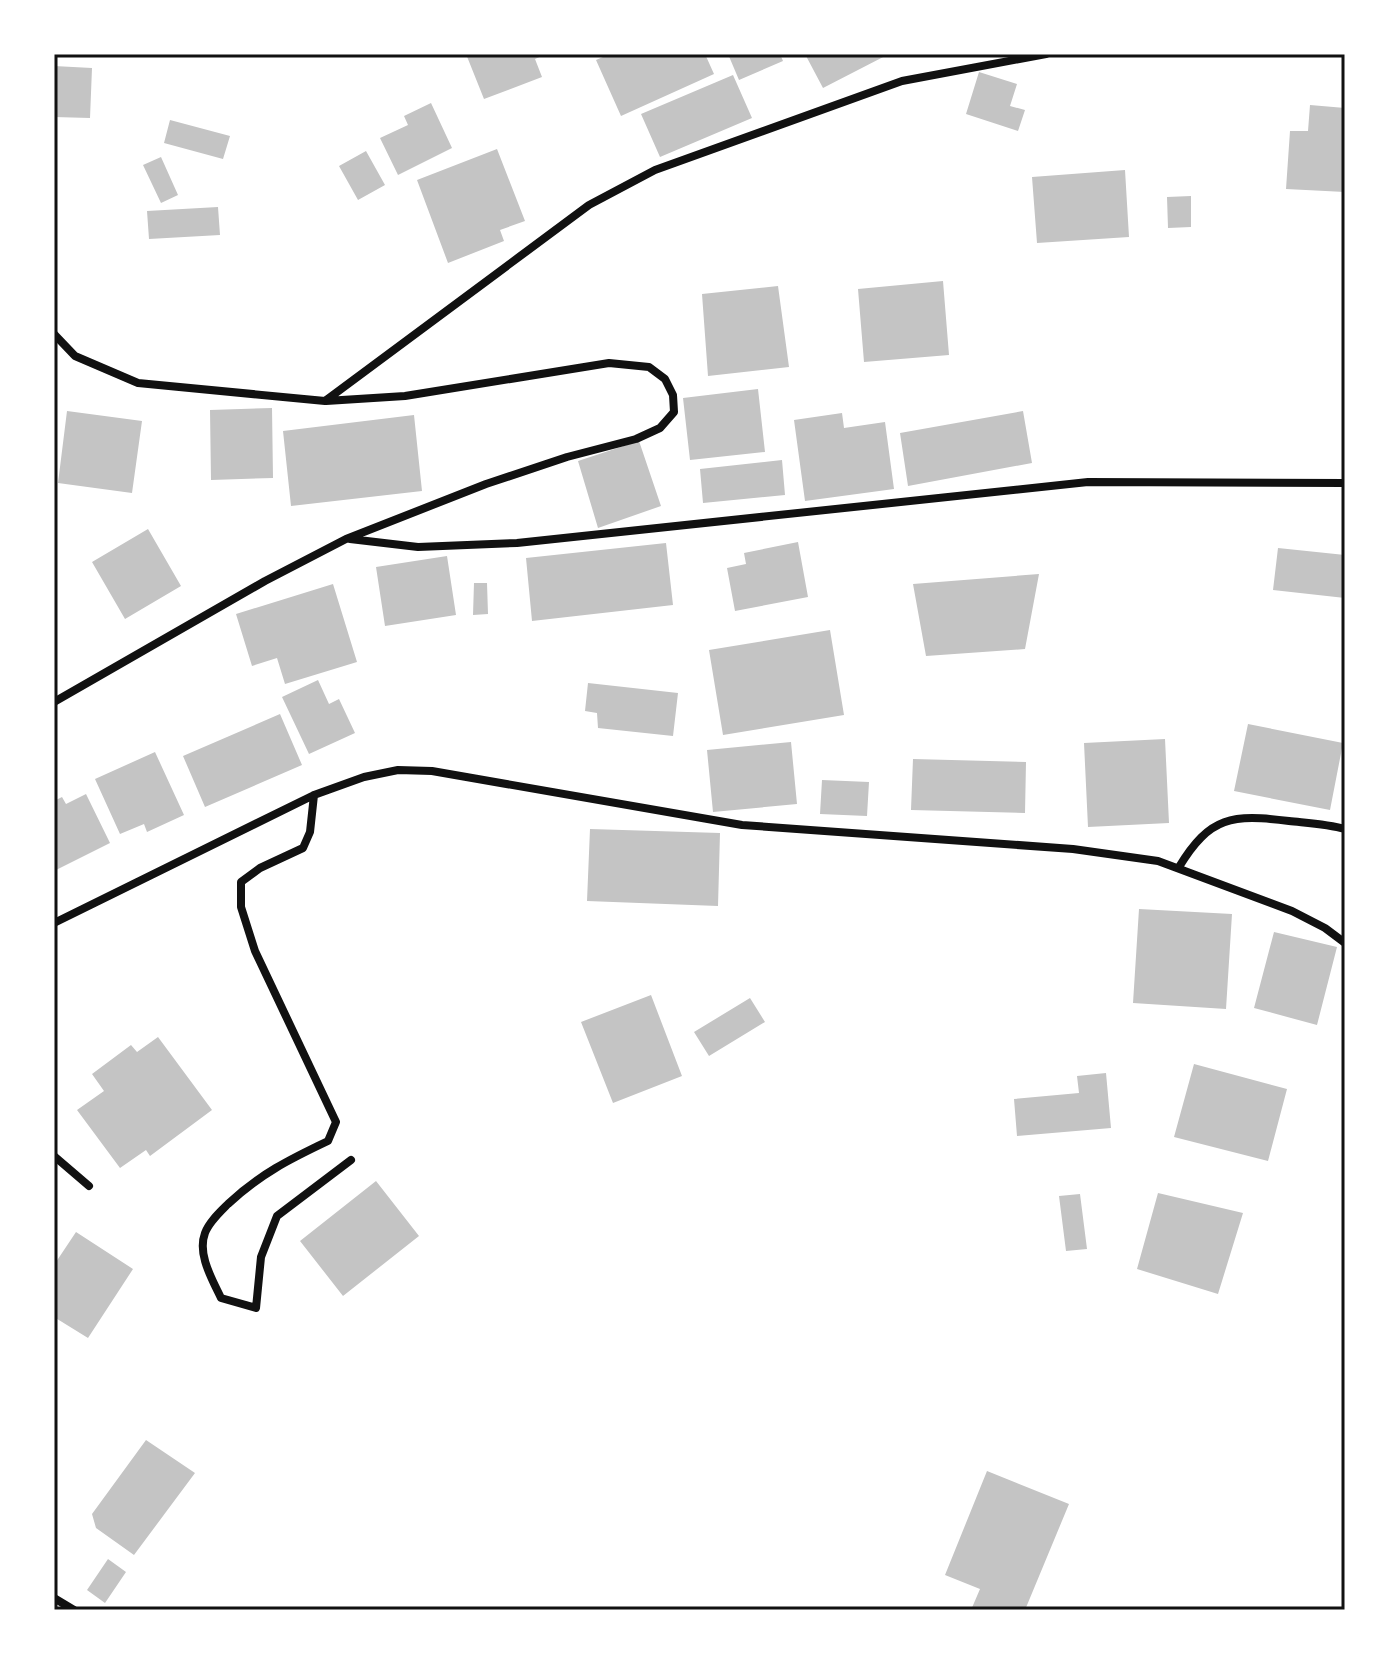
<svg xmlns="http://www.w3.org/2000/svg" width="1399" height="1664" font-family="'Fira Sans',sans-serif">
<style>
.building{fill:#c4c4c4}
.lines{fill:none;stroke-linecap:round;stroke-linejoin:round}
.minor{stroke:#111;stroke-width:8}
.neatline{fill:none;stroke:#111;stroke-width:3}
</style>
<rect width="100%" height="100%" fill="#fff"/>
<path class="building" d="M466,54H546L535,59L542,77L484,99Z
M610,54H705L714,74L621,116L596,60Z
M728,54H780L783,61L739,80Z
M805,54H889L823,88Z
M54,66L92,68L90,118L54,117Z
M979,72L1017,84L1010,106L1025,110L1018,131L966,114Z
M733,75L752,118L660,157L641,114Z
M431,103L452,148L398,175L380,138L408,125L404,116Z
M1310,105L1345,108V192L1286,189L1290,131H1308Z
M170,120L230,136L223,159L164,143Z
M497,149L525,221L500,230L504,241L448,263L417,180Z
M366,151L385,185L358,200L339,166Z
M161,157L178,195L161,203L143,165Z
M1125,170L1129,237L1037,243L1032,177Z
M1191,196V227L1168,228L1167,197Z
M218,207L220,235L149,239L147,211Z
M943,281L949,355L864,362L858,289Z
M778,286L789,367L708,376L702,294Z
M758,389L765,452L690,460L683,398Z
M272,408L273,478L211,480L210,410Z
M67,411L142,421L132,493L58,483Z
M1023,411L1032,463L908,486L900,433Z
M842,413L844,428L885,422L894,489L805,501L794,420Z
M414,415L422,491L291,506L283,431Z
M639,441L661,506L598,528L578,461Z
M782,460L785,495L703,503L700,469Z
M148,529L181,586L125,619L92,562Z
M798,542L808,597L735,611L727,568L746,564L744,553Z
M666,543L673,605L532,621L526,558Z
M1278,548L1345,555V598L1273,590Z
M447,556L456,615L385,626L376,567Z
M1039,574L1025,649L926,656L913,584Z
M474,583H487L488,614L473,615Z
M333,584L357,662L285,684L277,658L252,666L236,614Z
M830,630L844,715L723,735L709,650Z
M318,680L329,704L339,699L355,733L309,754L282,697Z
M588,683L678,693L673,736L598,728L597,713L585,711Z
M280,714L302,765L205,807L183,756Z
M1248,724L1343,743L1330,810L1234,791Z
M1165,739L1169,823L1088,827L1084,743Z
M791,742L797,804L713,812L707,750Z
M155,752L184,815L147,832L144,824L120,834L95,779Z
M913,759L1026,762L1025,813L911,810Z
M822,780L869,782L867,816L820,814Z
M86,794L110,843L54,871V801L62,797L66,804Z
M590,829L720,833L718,906L587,901Z
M1139,909L1232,914L1226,1009L1133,1003Z
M1274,932L1337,947L1317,1025L1254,1008Z
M651,995L682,1076L613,1103L581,1022Z
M750,998L765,1022L709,1056L694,1032Z
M158,1037L212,1110L150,1156L146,1150L120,1168L77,1110L104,1091L92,1074L131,1045L137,1052Z
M1194,1064L1287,1089L1268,1161L1174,1137Z
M1106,1073L1111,1128L1017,1136L1014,1099L1079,1093L1077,1076Z
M376,1181L419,1236L343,1296L300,1241Z
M1158,1193L1243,1213L1218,1294L1137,1269Z
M1080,1194L1087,1249L1066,1251L1059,1196Z
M76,1232L133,1269L88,1338L54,1317V1265Z
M146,1440L195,1473L134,1555L96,1528L92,1514Z
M987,1471L1069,1504L1025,1610H971L980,1589L945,1575Z
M108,1559L126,1572L105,1603L87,1590Z"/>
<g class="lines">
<path class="minor" d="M54,334L75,356L138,383L325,401L589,205L655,170L902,81L1046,54
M350,539L418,547L517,543L1088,482L1345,483
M54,702L265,581L346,539L486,484L567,457L636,439L660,428L674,412L673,395L665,379L649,367L609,363L405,396L326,401
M314,795L310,832L303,848L260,868L241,882V907L255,951L336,1122L328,1141C290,1159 260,1174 228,1204C220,1212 209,1222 205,1233C197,1254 212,1279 221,1298L256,1308L261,1257L277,1216L351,1160
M1179,867C1210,816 1232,814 1289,821C1307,823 1327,824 1345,829
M54,923L314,795L364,777L398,770L432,771L742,825L1073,849L1158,861L1292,911L1325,928L1345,943
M54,1156L89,1186
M54,1598L74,1610"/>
</g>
<rect width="1399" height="1664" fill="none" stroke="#ffffff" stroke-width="112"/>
<rect x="56" y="56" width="1287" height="1552" class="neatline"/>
</svg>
